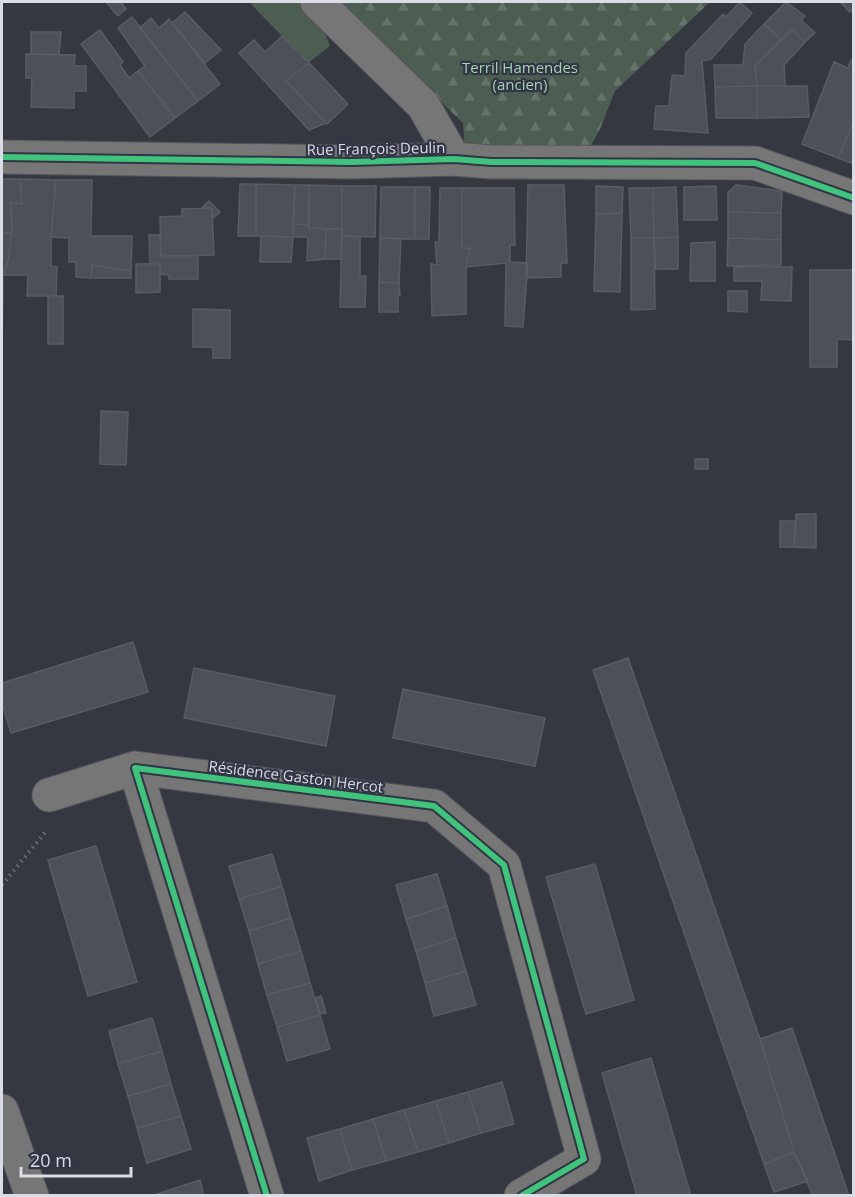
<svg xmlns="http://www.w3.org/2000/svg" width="855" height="1197" font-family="'Open Sans',sans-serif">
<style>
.grass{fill:#4c5e51}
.forest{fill:url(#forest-firs)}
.building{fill:#4d4f59;stroke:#5a5c63;stroke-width:1.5}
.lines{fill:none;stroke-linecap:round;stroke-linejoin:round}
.street-casing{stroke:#54565e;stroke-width:35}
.path{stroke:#706f72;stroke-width:4;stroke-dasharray:1.5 4.5;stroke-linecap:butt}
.street{stroke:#777676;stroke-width:33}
.cycleway-casing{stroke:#323545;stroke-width:10}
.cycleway{stroke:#40c37c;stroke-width:6}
.labels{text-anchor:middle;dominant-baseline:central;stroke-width:4.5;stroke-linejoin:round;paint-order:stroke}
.park-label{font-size:15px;fill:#a3d2ae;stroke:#323545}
.street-label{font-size:15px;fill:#dadce6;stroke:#323545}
</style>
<defs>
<pattern id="forest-firs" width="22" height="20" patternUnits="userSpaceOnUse" patternTransform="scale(1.5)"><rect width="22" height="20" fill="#4c5e51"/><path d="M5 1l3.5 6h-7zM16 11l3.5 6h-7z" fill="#65746a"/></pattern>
</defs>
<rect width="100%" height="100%" fill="#363841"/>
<path class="grass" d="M249,2H326L317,13L330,46L308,63Z"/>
<path class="forest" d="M337,2H710L615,91L600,129L590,147L465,151L463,123Z"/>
<path class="building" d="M106,2H121L126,9L118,16Z
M740,2L752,13L711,59L702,61L708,133L654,129L656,106H669L672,75L685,76L686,53L723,14L726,17Z
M786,2L805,16L801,20L815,33L805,42L792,30L781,40L764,24Z
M840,2H854V9L850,12Z
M185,12L221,50L205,63L172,23Z
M132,17L198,101L175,118L138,71L145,66L118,28Z
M151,18L159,28L169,19L220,84L198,101L140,28Z
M764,24L781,40L755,66L757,86L715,87L714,65H743L745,44Z
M100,30L123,62L120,65L129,78L138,71L175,118L150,137L81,44Z
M792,30L805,42L784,65L785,86H757L755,66Z
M31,32H61L59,55L31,54Z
M282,36L309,63L286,81L326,123L309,130L239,53L254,40L265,52Z
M26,54L75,55L74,66H86V91H74V108L31,107L32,78H26Z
M851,60L854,61V121L838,158L802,144L834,62L848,68Z
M309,63L348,104L327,124L286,81Z
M757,86H807L809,117L757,118Z
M757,86V118H716L715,87Z
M854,121V164L838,158Z
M2,179H20L22,204L11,203L12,233H2Z
M20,179L56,180L51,237V266L57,267L56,296H27L28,275H3L8,261L12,233L11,203L22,204Z
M56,180H92L91,236H132L131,271L92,265L91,278L76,277V262H69V238L51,237Z
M240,184H256V236H238Z
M256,184L295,185L293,237L256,236Z
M295,185H309L308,225L293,224Z
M309,185L342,186V229L309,228Z
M528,185H564L567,263H561V277L526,278Z
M736,185L782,191L781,213L728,212V192Z
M342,186H376L375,237L342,236Z
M596,186L623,187L622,213L596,214Z
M716,186L717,220H684V187Z
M381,187H415V239L380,238Z
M415,187H430L429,239H415Z
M676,187L678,237L654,238L653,188Z
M440,188H462V248H470L466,267V314L432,316L431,264L437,265L435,242H439Z
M462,188H514L515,245H510V262L528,263L523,327L505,326L506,263L466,267L470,248H462Z
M629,188H653L654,238H631Z
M209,201L220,212L212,219V208H202Z
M212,208L214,255L161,256L160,217L182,216V209Z
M728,212L781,213V240L728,238Z
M622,213L620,292L594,291L596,214Z
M293,224L308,225L309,228L326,229L325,259L307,261L308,237H293Z
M326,229H342L341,259H325Z
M2,233H12L8,261L3,275L2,350Z
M149,235H160L161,256H198V279H169V275L160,274V264H150Z
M261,236L293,237L291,262H260Z
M342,236L360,237V276H366L365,307H340Z
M678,237V269H656L654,238Z
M380,238L401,239L399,283L379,282Z
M631,238H654L655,309L631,310Z
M728,238L781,240V265L727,266Z
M715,242V281H690L691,243Z
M136,264H160V292L136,293Z
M92,265L131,271V278H91Z
M734,267H792L791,301L761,300L762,281H734Z
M810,270H854V340L837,339V367H810Z
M379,282L399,283L400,295H398V312H379Z
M728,291H747V312L728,311Z
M48,296H63V344H48Z
M193,309L230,310V358H213V347H193Z
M101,411L128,412L126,465L100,464Z
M695,459H708V469H695Z
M796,514H816V548L794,547Z
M780,521H796L794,547H780Z
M133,642L148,692L11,733L2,703V683Z
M628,658L760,1039L794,1152L764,1164L593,670Z
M194,668L335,696L326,746L184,718Z
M403,689L545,718L535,766L393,738Z
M96,846L137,982L88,996L48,860Z
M272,854L282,886L239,899L229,866Z
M595,864L634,1000L586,1014L546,877Z
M437,874L447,906L406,919L396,885Z
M282,886L291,918L249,931L239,899Z
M447,906L456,938L416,951L406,919Z
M291,918L301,951L258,964L249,931Z
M456,938L466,971L425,983L416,951Z
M301,951L310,983L267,995L258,964Z
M466,971L476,1005L434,1016L425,983Z
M310,983L320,1015L277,1027L267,995Z
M321,996L326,1013L320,1014L315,998Z
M320,1015L330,1049L287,1061L277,1027Z
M152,1018L162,1051L118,1064L109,1031Z
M792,1028L849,1196H813L794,1152L760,1039Z
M162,1051L171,1084L128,1096L118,1064Z
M651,1058L691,1196H637L602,1073Z
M502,1082L514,1124L481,1133L468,1092Z
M171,1084L181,1116L137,1128L128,1096Z
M468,1092L481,1133L449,1143L436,1101Z
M436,1101L449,1143L418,1152L404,1110Z
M404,1110L418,1152L386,1161L373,1119Z
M181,1116L191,1149L147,1163L137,1128Z
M373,1119L386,1161L352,1170L340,1129Z
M340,1129L352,1170L319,1181L307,1138Z
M794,1152L808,1181L774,1192L764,1164Z
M200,1180L204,1196H157V1194Z"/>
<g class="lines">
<g class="street-casing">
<path id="street" d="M317,2L423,105L454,159
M2,157L352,162L454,159L491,162L755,163L854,198
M49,795L135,768
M2,1111L32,1196
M267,1196L135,768L434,806L504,865L584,1159L521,1196"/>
</g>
<path class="path" d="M2,885L47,830"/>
<use href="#street" class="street"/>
<g class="cycleway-casing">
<path id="cycleway" d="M2,157L352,162L454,159L491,162L755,163L854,198
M267,1196L135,768L434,806L504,865L584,1159L521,1196"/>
</g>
<use href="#cycleway" class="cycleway"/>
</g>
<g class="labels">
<g class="park-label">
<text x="520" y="67">Terril Hamendes<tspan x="520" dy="17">(ancien)</tspan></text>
</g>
<g class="street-label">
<text transform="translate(376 148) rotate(-1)">Rue François Deulin</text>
<text transform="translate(296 776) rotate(7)">Résidence Gaston Hercot</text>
</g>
</g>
<rect width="855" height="1197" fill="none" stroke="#dadce6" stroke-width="6"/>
<path d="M21 1167v9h110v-9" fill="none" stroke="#dadce6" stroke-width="3"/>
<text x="30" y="1167" font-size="18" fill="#dadce6" stroke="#323545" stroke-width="4.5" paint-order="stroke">20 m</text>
</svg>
